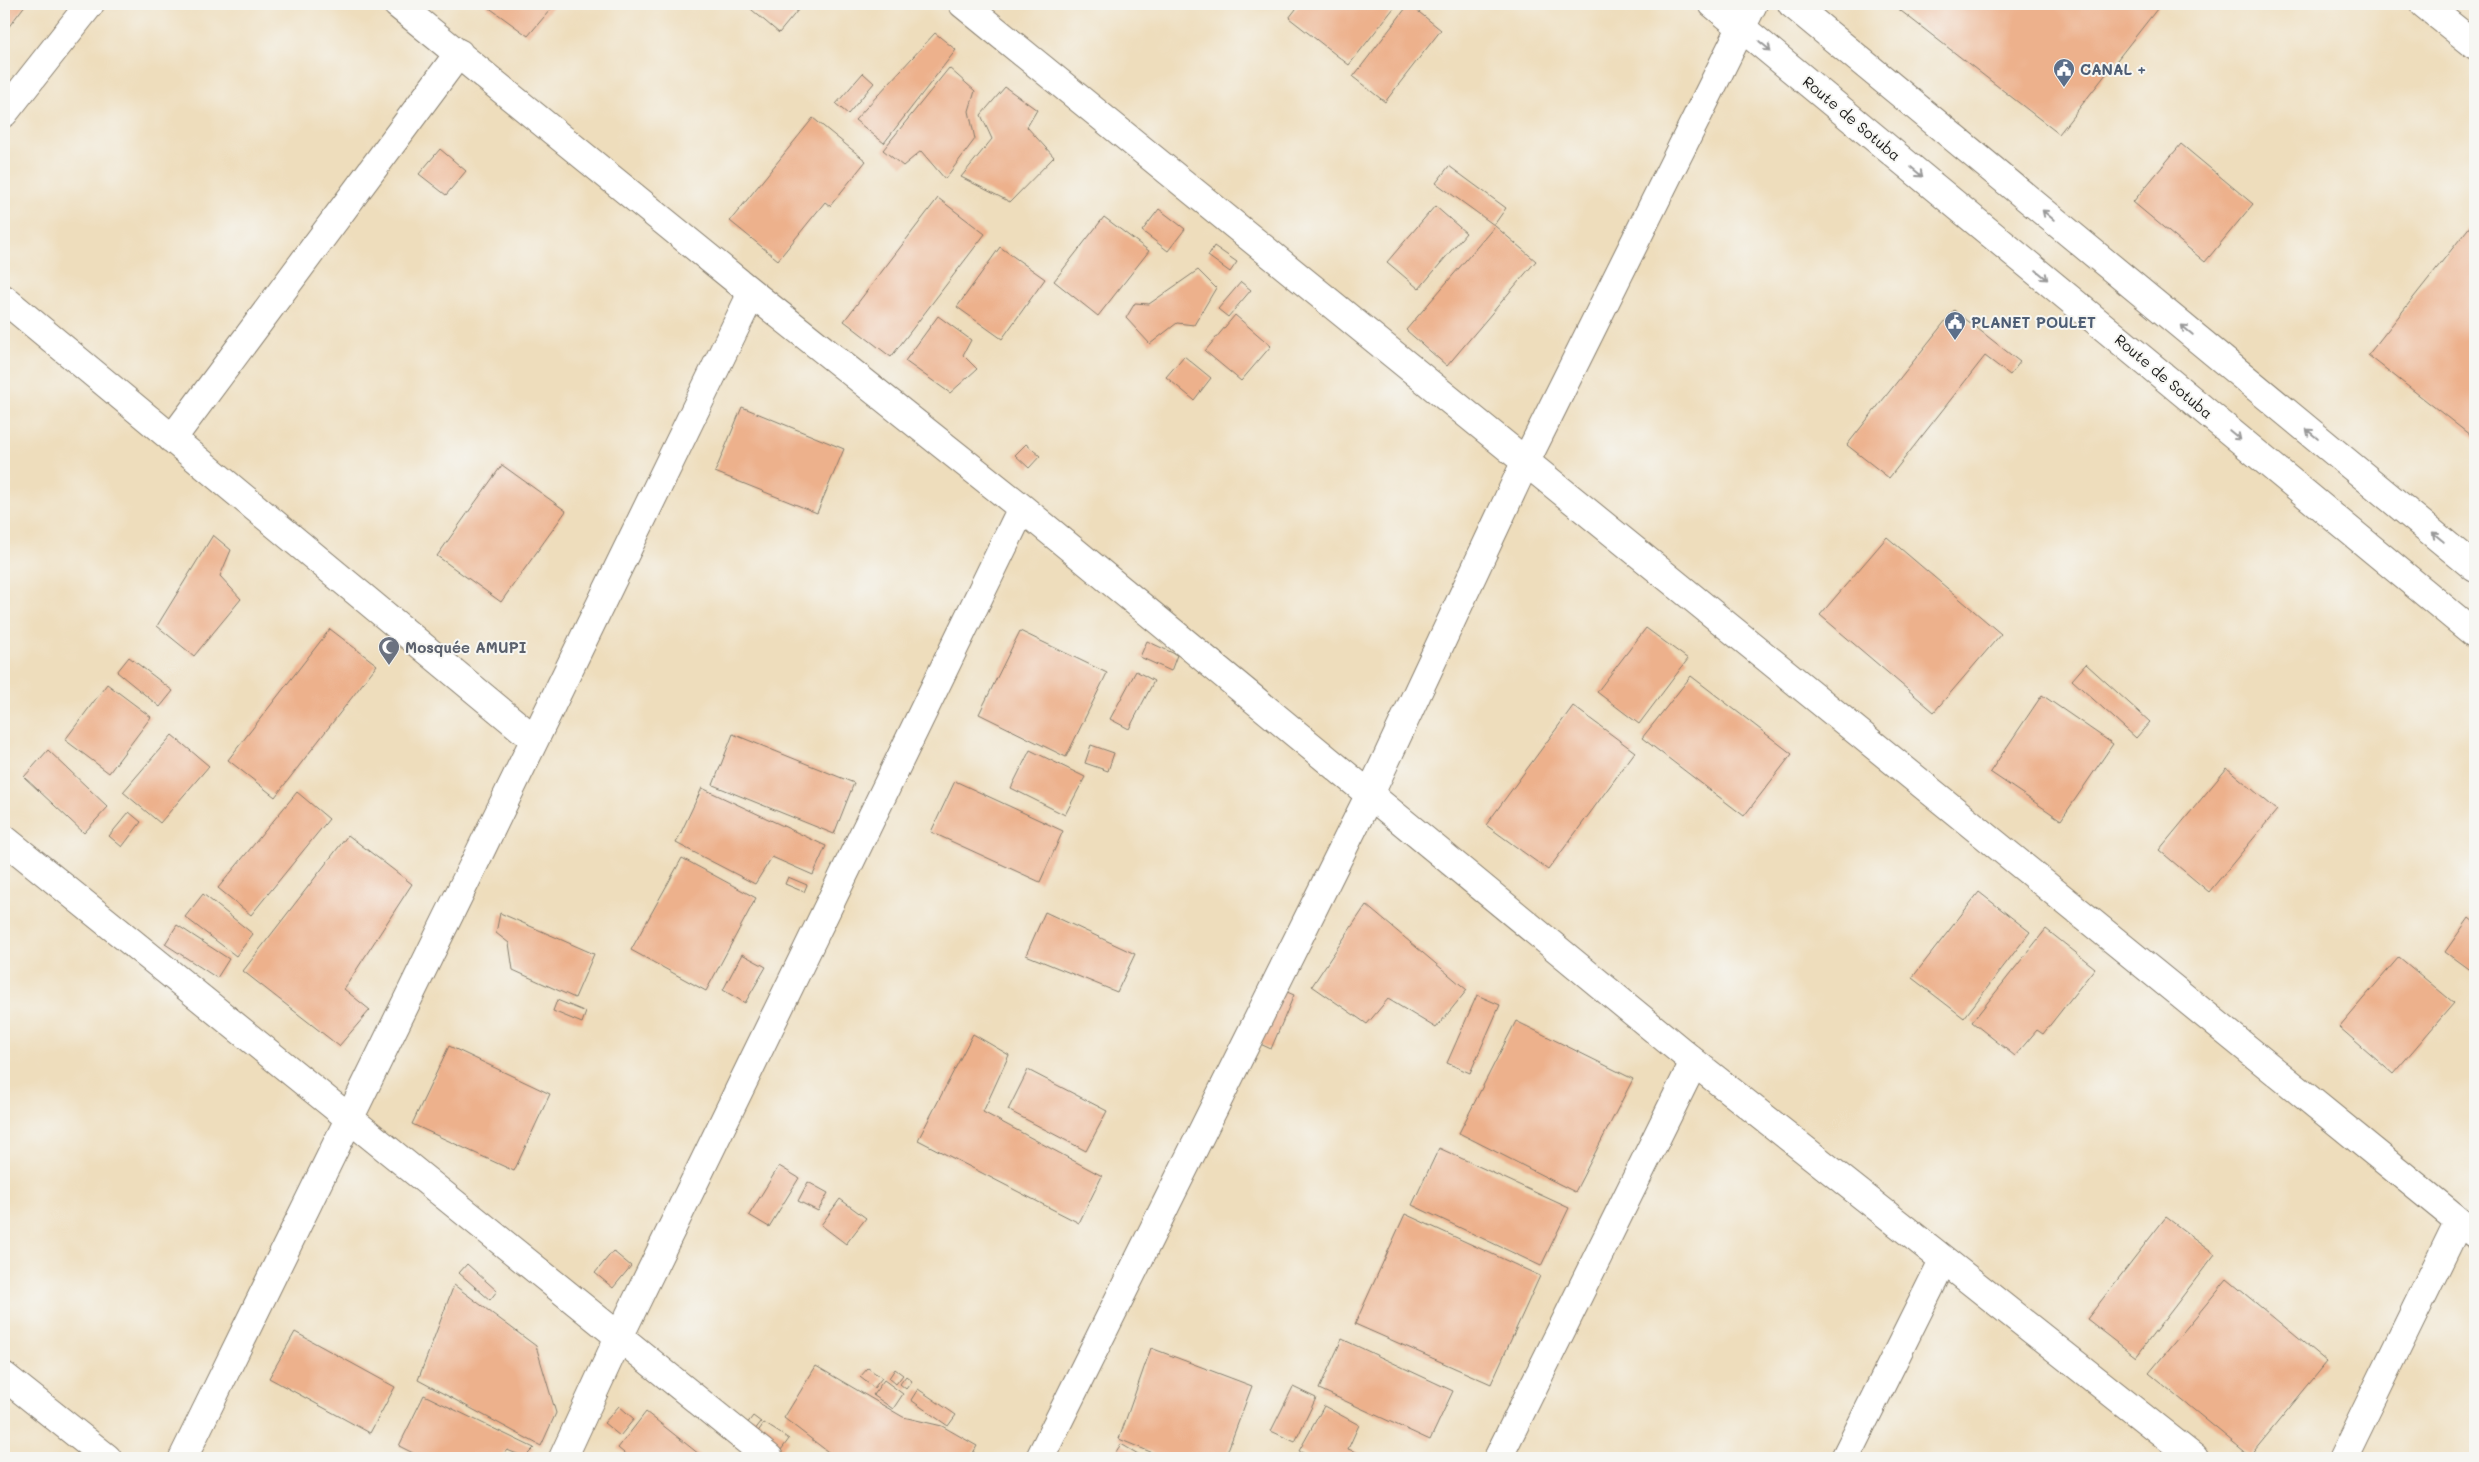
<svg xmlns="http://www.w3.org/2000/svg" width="2479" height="1462" font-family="Mali,sans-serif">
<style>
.building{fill:#edb18c}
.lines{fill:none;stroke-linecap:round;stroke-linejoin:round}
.minor-casing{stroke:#857c6c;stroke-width:30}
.major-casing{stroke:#857c6c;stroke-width:30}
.minor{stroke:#fff;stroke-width:28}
.major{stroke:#fff;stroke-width:28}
.oneway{stroke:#999}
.labels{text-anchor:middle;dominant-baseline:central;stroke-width:4;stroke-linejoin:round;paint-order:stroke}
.service-label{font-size:15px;font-weight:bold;fill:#4e5e75;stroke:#f6f6f2;text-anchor:start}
.street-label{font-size:15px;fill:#1c1c1c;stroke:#f6f6f2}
.worship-label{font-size:15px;font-weight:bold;fill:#5b616d;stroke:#f6f6f2;text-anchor:start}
</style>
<rect width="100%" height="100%" fill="#f6f6f2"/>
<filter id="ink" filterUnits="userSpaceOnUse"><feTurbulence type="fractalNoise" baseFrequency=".02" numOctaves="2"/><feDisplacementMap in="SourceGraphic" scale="10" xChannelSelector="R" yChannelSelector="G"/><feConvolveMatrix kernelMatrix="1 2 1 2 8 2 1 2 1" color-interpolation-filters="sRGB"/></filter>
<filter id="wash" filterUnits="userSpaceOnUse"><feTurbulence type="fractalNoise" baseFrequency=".0096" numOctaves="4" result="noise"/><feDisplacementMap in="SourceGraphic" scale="20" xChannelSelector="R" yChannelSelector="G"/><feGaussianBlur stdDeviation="1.12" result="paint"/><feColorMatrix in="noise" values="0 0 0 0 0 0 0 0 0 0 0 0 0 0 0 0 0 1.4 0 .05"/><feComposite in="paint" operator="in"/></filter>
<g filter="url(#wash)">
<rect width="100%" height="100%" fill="#eeddbc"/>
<g id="blocks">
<path class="building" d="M4,4H26L4,33Z
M484,4H555L528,36Z
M745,4H803L779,33Z
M1300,4H1397L1349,65L1289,18Z
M1409,4L1441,30L1385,102L1353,77Z
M1892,4H2161L2059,134Z
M935,33L956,50L884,143L855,120Z
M949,68L975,91L969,111L975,139L945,179L921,151L903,166L883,150Z
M863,73L874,83L848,114L836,104Z
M1005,87L1037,110L1027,127L1054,157L1010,202L961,177L992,139L981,115Z
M813,118L866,161L830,206L825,202L778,260L730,221Z
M2181,144L2253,204L2205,262L2133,202Z
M440,149L466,171L446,195L419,174Z
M1449,166L1506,208L1494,225L1436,183Z
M938,198L985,234L891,357L844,321Z
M1435,206L1466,233L1419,289L1387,262Z
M1159,209L1185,229L1168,251L1142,231Z
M1104,217L1149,251L1098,316L1054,281Z
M2475,220V439L2368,355Z
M1495,226L1536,261L1447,366L1406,330Z
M1214,246L1237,262L1230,272L1208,256Z
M1000,247L1045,279L1002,339L957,307Z
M1198,270L1216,288L1194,325L1177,323L1150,344L1126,318L1135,303L1149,304Z
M1241,282L1251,290L1228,317L1218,309Z
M1954,310L2020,362L2010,375L1985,356L1889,478L1847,445Z
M1235,315L1271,346L1241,381L1205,351Z
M938,316L971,340L963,355L977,369L950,393L905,361Z
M1184,356L1211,378L1194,400L1166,377Z
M742,407L844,449L817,513L715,472Z
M1026,444L1040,456L1029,468L1015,455Z
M502,465L566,511L501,602L437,556Z
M213,535L231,550L220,576L241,599L194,656L157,626Z
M1887,537L2001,634L1934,712L1820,615Z
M1646,628L1688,659L1639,724L1597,692Z
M330,629L377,665L275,797L228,760Z
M1020,631L1107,673L1066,757L979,714Z
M1147,641L1177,655L1171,671L1140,657Z
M129,657L173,691L160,707L117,672Z
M2086,664L2150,722L2136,738L2072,680Z
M1136,671L1154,681L1129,729L1110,719Z
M1691,676L1792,754L1744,816L1642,738Z
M107,684L151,717L109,773L65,740Z
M2042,695L2113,744L2061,820L1990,772Z
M1573,706L1635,752L1548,870L1486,825Z
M733,734L854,783L834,834L713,785Z
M172,735L209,766L160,823L123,792Z
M1091,745L1114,753L1108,771L1085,763Z
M48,750L108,807L84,833L24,777Z
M1030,750L1085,777L1065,815L1011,788Z
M2227,768L2277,810L2209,892L2159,850Z
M955,781L1063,831L1040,882L931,832Z
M702,788L826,846L813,875L772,857L755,884L676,843Z
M297,792L329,819L251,915L218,888Z
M129,812L141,822L122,847L109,836Z
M348,835L412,884L344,989L370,1010L339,1046L243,971Z
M682,858L756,898L706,991L631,950Z
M788,877L807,885L804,892L785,884Z
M1979,892L2030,932L1964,1018L1912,978Z
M203,894L253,934L236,956L185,917Z
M1366,905L1467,990L1436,1028L1388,999L1367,1024L1312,986Z
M1045,912L1135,954L1117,992L1026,955Z
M500,913L594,954L575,998L513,970L509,943L496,933Z
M2469,918L2475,923V974L2445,952Z
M177,925L229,959L217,978L165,944Z
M2046,929L2095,968L2043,1034L2037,1030L2015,1056L1972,1022Z
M742,954L766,967L745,1003L723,990Z
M2399,957L2454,1003L2393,1074L2339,1027Z
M1278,988L1294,995L1271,1049L1256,1042Z
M1477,995L1500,1005L1470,1073L1447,1063Z
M557,1000L586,1012L582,1023L553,1011Z
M1516,1021L1633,1079L1575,1192L1459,1133Z
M973,1034L1009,1055L983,1112L1102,1176L1079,1223L918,1140Z
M449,1046L550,1094L514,1171L412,1124Z
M1028,1070L1107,1111L1086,1151L1008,1110Z
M1439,1148L1569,1208L1541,1266L1412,1205Z
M779,1166L799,1178L769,1227L749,1215Z
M808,1182L828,1193L818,1211L798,1201Z
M840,1199L866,1218L846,1244L821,1225Z
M1405,1214L1540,1276L1491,1384L1355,1324Z
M2166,1217L2215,1254L2136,1357L2087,1319Z
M613,1251L631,1266L613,1288L595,1273Z
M467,1264L497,1291L490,1300L459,1273Z
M2227,1279L2327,1362L2250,1456L2149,1373Z
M454,1285L536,1346L556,1413L541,1446L418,1380Z
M295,1332L395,1387L370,1433L269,1378Z
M1342,1339L1453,1391L1430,1440L1319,1389Z
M1151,1348L1252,1386L1225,1458H1165L1119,1439Z
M816,1366L903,1417L942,1426L977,1446L970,1458H836L784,1418Z
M868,1368L882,1378L874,1388L860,1377Z
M895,1369L903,1375L896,1384L889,1378Z
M906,1376L912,1381L906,1389L900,1384Z
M884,1380L903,1394L893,1409L873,1395Z
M1293,1387L1316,1398L1295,1442L1271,1431Z
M918,1389L956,1415L948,1426L911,1400Z
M424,1395L534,1448L525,1457L507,1450L500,1458H423L399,1446Z
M619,1406L634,1419L620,1436L604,1423Z
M1324,1406L1359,1425L1348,1449L1371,1458H1313L1299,1451Z
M646,1412L704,1458H630L618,1448Z
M753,1416L761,1422L751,1435L743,1429Z
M764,1423L789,1439L781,1450L757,1433Z
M1121,1444L1145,1458H1112Z"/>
</g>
</g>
<g filter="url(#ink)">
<use href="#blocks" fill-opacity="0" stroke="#857c6c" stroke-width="1"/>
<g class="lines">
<g class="minor-casing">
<path id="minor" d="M397,4L752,293L1022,508L1694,1062L2194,1458
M963,4L2475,1234
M2424,4L2475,45
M4,113L90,4
M4,299L534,739
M172,439L459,53
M4,839L769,1458
M4,1376L107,1458
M183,1458C375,1071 562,681 752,293
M563,1458L619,1337L1022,508
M1040,1458L1370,794L1525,463L1753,4
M1498,1458L1694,1062
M1845,1458L1943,1261
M2343,1458L2459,1221"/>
</g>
<g class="major-casing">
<path id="major" d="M1713,4L2475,634
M1792,4L2475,568"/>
</g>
<use href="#minor" class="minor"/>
<use href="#major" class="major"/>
</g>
<defs><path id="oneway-shaft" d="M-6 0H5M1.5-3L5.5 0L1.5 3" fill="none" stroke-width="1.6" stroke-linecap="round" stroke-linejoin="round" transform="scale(1.25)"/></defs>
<g class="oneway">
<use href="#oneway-shaft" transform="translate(1765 46) rotate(40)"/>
<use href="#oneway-shaft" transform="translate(1917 172) rotate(40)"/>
<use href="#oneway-shaft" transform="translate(2048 215) rotate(-140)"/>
<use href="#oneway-shaft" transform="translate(2042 275) rotate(40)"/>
<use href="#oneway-shaft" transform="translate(2187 330) rotate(-140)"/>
<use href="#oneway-shaft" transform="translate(2312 434) rotate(-140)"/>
<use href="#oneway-shaft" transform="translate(2235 435) rotate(40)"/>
<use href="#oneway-shaft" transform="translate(2438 537) rotate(-140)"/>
</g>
</g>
<defs>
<g id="civic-pin" transform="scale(1.125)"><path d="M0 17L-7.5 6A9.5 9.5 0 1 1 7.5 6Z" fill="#5c6f8a" stroke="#f6f6f2"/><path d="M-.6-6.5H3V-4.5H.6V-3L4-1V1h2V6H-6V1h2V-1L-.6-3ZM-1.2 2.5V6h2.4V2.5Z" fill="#fff"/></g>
<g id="mosque-pin" transform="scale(1.125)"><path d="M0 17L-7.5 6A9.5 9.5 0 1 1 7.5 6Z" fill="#6b7280" stroke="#f6f6f2"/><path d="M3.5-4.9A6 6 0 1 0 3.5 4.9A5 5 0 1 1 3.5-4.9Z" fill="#fff"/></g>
</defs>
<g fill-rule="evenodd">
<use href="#civic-pin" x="2064" y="69"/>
<use href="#civic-pin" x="1955" y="322"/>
<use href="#mosque-pin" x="389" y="647"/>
</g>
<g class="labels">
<g class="service-label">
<text x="2080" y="69">CANAL +</text>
<text x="1971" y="322">PLANET POULET</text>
</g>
<g class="street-label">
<text transform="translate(1852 118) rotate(40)">Route de Sotuba</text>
<text transform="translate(2164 376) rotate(40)">Route de Sotuba</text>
</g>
<g class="worship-label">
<text x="405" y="647">Mosquée AMUPI</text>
</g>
</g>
<rect width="2479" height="1462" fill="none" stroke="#f6f6f2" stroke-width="20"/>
</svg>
